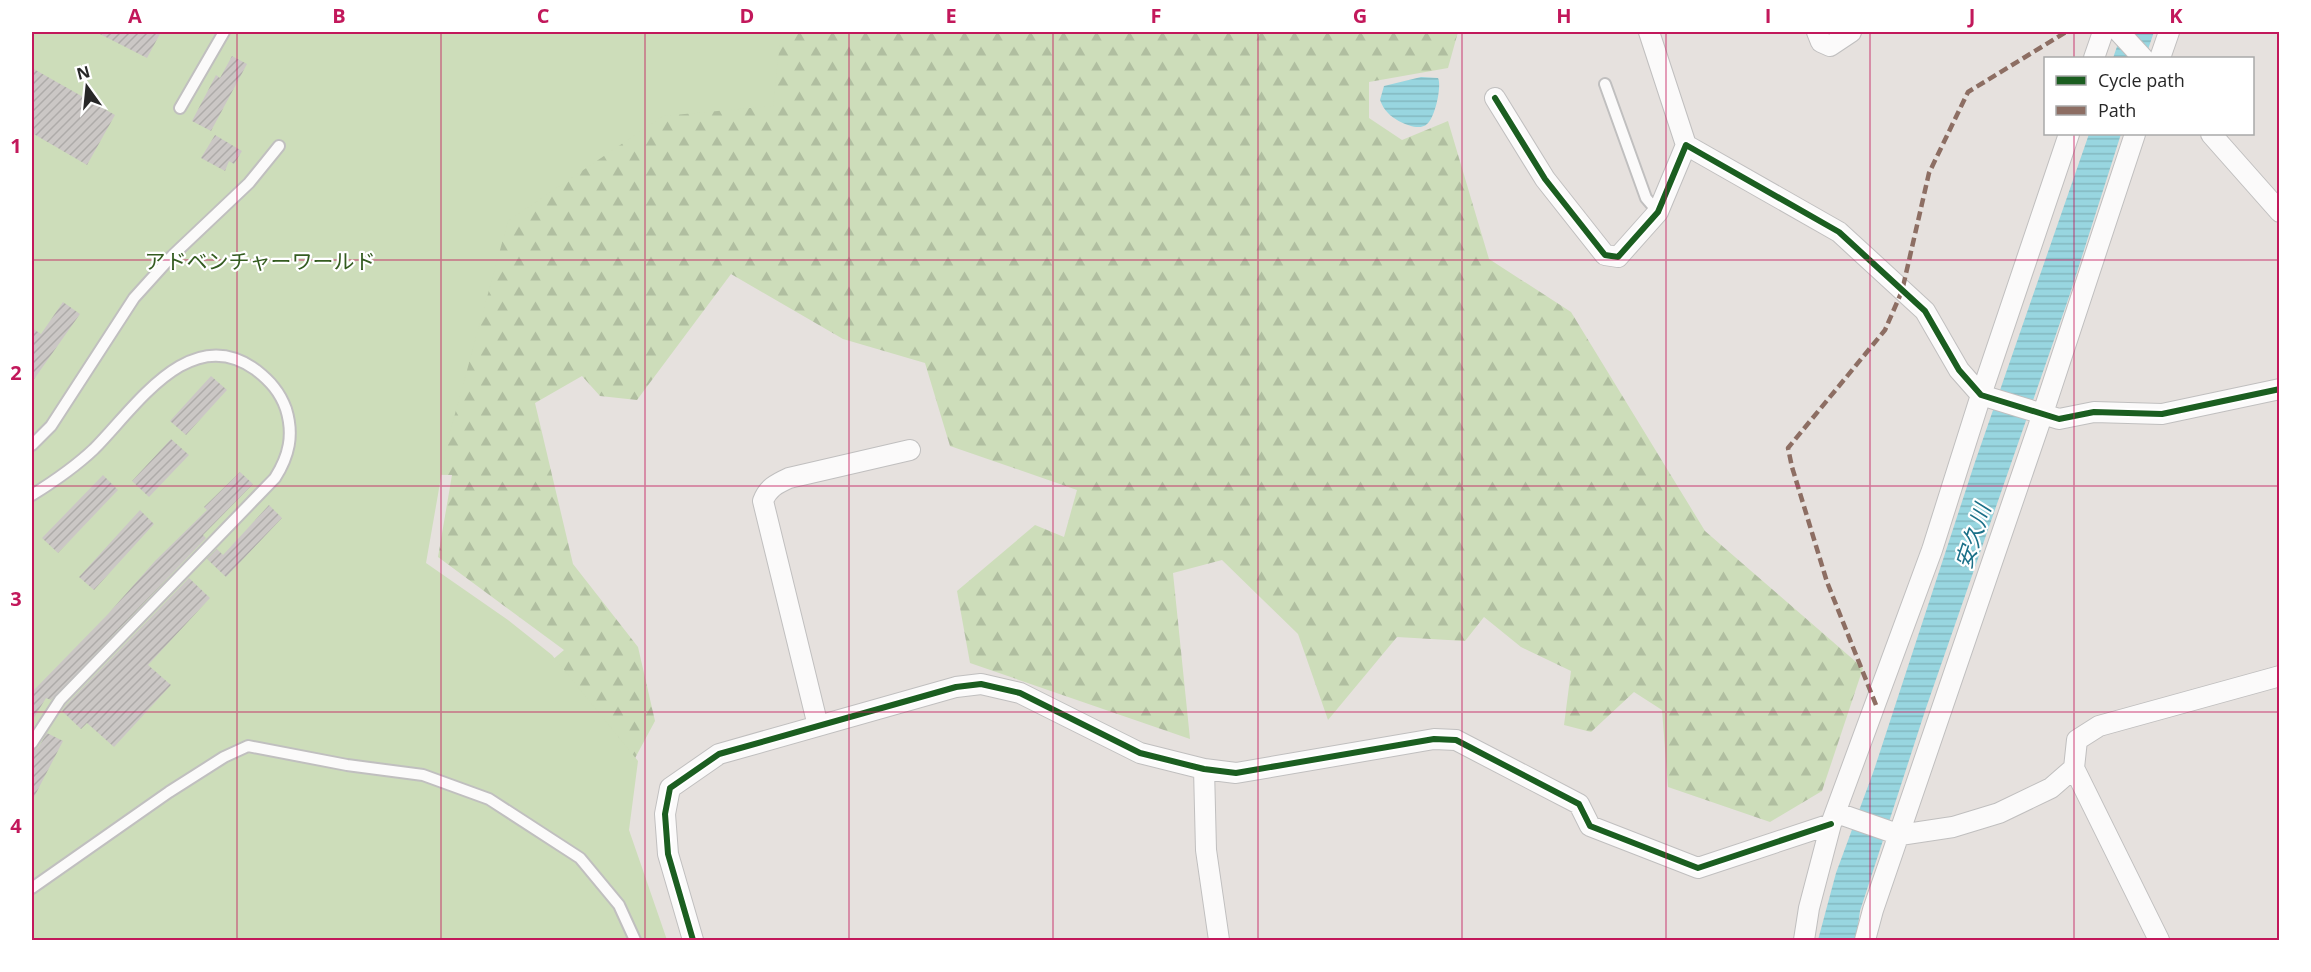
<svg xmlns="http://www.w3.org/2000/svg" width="2311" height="972" font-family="'Open Sans','Noto Sans JP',sans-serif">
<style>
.forest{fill:url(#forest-firs)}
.park{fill:#cdddba}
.water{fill:url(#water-rules)}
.building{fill:url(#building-hatch)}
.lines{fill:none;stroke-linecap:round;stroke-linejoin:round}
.service-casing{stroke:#c0bfbf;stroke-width:14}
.minor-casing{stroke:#c0bfbf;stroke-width:22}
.service{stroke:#fbfafa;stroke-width:10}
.minor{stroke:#fbfafa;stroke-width:20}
.quiet{stroke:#8d6e63;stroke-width:4.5;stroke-dasharray:9 4.5;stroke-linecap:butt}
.cycleway-casing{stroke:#fff;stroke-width:10}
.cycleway{stroke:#1b5e20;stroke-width:6}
.grid{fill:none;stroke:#c2185b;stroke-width:1.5;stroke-opacity:0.55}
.labels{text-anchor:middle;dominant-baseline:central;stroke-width:4.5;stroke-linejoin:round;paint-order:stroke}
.park-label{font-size:21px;fill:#345c20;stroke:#fff}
.water-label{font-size:22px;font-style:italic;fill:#1b7088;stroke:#fff}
.neatline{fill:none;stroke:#c2185b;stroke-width:2}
.grid-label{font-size:20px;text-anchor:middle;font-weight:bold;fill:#c2185b}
</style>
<defs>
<pattern id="forest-firs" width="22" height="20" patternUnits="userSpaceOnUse" patternTransform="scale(1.5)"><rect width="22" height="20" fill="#cdddba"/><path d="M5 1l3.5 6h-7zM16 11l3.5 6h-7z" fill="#b0bea0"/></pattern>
<pattern id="water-rules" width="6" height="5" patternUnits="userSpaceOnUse" patternTransform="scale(1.5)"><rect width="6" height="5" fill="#98d6e0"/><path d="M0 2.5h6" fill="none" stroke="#83b8c0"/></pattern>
<pattern id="building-hatch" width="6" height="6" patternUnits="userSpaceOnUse" patternTransform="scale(1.5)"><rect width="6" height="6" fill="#cbc7c5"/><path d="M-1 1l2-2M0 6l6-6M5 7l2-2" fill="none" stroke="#aeaba9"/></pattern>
</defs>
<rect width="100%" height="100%" fill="#e6e1de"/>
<path class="forest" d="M522,32H1458L1448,68L1369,82V118L1402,140L1448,121L1489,259L1571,312L1705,531L1863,668L1822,791L1770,822L1668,787L1662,710L1634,692L1591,732L1564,725L1571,671L1521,647L1484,617L1465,641L1397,637L1328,720L1298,634L1222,560L1173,573L1190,739L970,663L957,591L1035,525L1064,537L1077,490L950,446L925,363L843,339L731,274L637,400L600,396L582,376L535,403L573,564L638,647L655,721L598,827L479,722L564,650L438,557L452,475L370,474Z"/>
<path class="park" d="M32,32H781L773,106L663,116L508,221L447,443L426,563L508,620L552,655L638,761L629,830L667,940H32Z"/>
<path class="water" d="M2122,32H2154L2145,58H2113Z
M1421,77L1438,78C1442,86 1435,118 1427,124C1418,133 1394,120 1388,113C1384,109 1382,105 1380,100L1384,86Z
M2089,134H2121L2070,294L1926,708L1860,911L1856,940H1818L1836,873L1874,770L1975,462Z"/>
<path class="building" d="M96,32H161L147,58Z
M232,56L247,64L211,131L192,121L216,75L220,78Z
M32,68L115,115L87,165L32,133Z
M215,135L242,151L234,164L229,161L225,171L201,158Z
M63,302L80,314L32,382V328L41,334Z
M211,376L227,390L186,435L170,421Z
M171,439L189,455L149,497L132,481Z
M240,472L253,484L203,535L206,538L51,700L46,698L32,721V692L108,614L155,561L207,510L204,507Z
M103,475L118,490L58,553L42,538Z
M269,505L282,518L226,577L207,559L217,549L223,555Z
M140,510L154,524L94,590L79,577Z
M189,578L210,598L148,665L171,685L114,747L87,723L81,729L62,711L66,705Z
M47,733L63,741L32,801V750L38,748Z"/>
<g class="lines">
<g class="service-casing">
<path id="service" d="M1605,84L1646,198L1658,212
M180,108L224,32
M32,445L51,426L134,298L172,256L249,183L279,146
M32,495C53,482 76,466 94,449C135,408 190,321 256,370C270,381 280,392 286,409C294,435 289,456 275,478L60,700L32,743
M32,888L169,792L224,757L248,746L347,765L423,775L489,799L580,858L619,905L635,940"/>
</g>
<g class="minor-casing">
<path id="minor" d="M1649,32L1686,145
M1817,32L1821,42L1830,46L1851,32
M2119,32L2143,58
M2094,58L2103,32
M2160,58L2169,32
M1495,98L1545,179L1605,255L1618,257L1658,212L1686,145L1839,232L1925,311L1959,370L1981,395L2059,419L2094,412L2162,414L2280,389
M2211,134L2280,212
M818,726L763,501C768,488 776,484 789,478L910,450
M2074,768L2159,940
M1204,769L1206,850L1219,940
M1837,813L1900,835L1953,827L1999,813L2051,788L2074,768L2077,740L2099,726L2280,676
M693,940L668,854L665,814L670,788L719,754L956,687L981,684L1020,693L1140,753L1204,769L1236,773L1434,739L1456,740L1579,804L1590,826L1698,868L1831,824
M1804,940L1809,908L1831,824L1932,550L1981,395L2069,134
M1865,940L1873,910L2042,416L2135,134"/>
</g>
<use href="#service" class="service"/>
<use href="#minor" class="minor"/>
<path class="quiet" d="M1876,705L1827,582L1792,467L1788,448L1885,330L1902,291L1929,173L1968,92L2066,32"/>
<g class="cycleway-casing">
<path id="cycleway" d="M1495,98L1545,179L1605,255L1618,257L1658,212L1686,145L1839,232L1925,311L1959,370L1981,395L2059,419L2094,412L2162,414L2280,389
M693,940L668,854L665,814L670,788L719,754L956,687L981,684L1020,693L1140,753L1204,769L1236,773L1434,739L1456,740L1579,804L1590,826L1698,868L1831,824"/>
</g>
<use href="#cycleway" class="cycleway"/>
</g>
<path class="grid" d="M237,32V940M441,32V940M645,32V940M849,32V940M1053,32V940M1258,32V940M1462,32V940M1666,32V940M1870,32V940M2074,32V58M2074,134V940M32,260H2280M32,486H2280M32,712H2280"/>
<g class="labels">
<g class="park-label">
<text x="260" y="261">アドベンチャーワールド</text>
</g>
<g class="water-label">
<text transform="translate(1972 536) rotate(-72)">安久川</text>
</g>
</g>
<rect width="2311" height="972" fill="none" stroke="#ffffff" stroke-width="66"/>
<rect x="2044" y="57" width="210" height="78" fill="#ffffff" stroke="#a9a9a9" stroke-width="1.5"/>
<rect x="2056" y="76" width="30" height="9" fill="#1b5e20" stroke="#a9a9a9" stroke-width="1.5"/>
<text x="2098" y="87" font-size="18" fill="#272727">Cycle path</text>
<rect x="2056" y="106" width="30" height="9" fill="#8d6e63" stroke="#a9a9a9" stroke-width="1.5"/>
<text x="2098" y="117" font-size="18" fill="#272727">Path</text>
<g transform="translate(87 87) rotate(345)" stroke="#ffffff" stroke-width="4.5" paint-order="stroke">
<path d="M0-4.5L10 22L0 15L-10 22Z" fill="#272727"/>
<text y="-9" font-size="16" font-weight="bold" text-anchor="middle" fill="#272727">N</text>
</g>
<rect x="33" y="33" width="2245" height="906" class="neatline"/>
<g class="grid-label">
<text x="135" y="23">A</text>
<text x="339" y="23">B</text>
<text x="543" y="23">C</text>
<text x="747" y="23">D</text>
<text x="951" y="23">E</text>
<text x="1156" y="23">F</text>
<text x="1360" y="23">G</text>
<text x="1564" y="23">H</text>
<text x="1768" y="23">I</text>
<text x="1972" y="23">J</text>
<text x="2176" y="23">K</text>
<text x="16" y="153">1</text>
<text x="16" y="380">2</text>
<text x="16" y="606">3</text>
<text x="16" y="833">4</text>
</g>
</svg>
